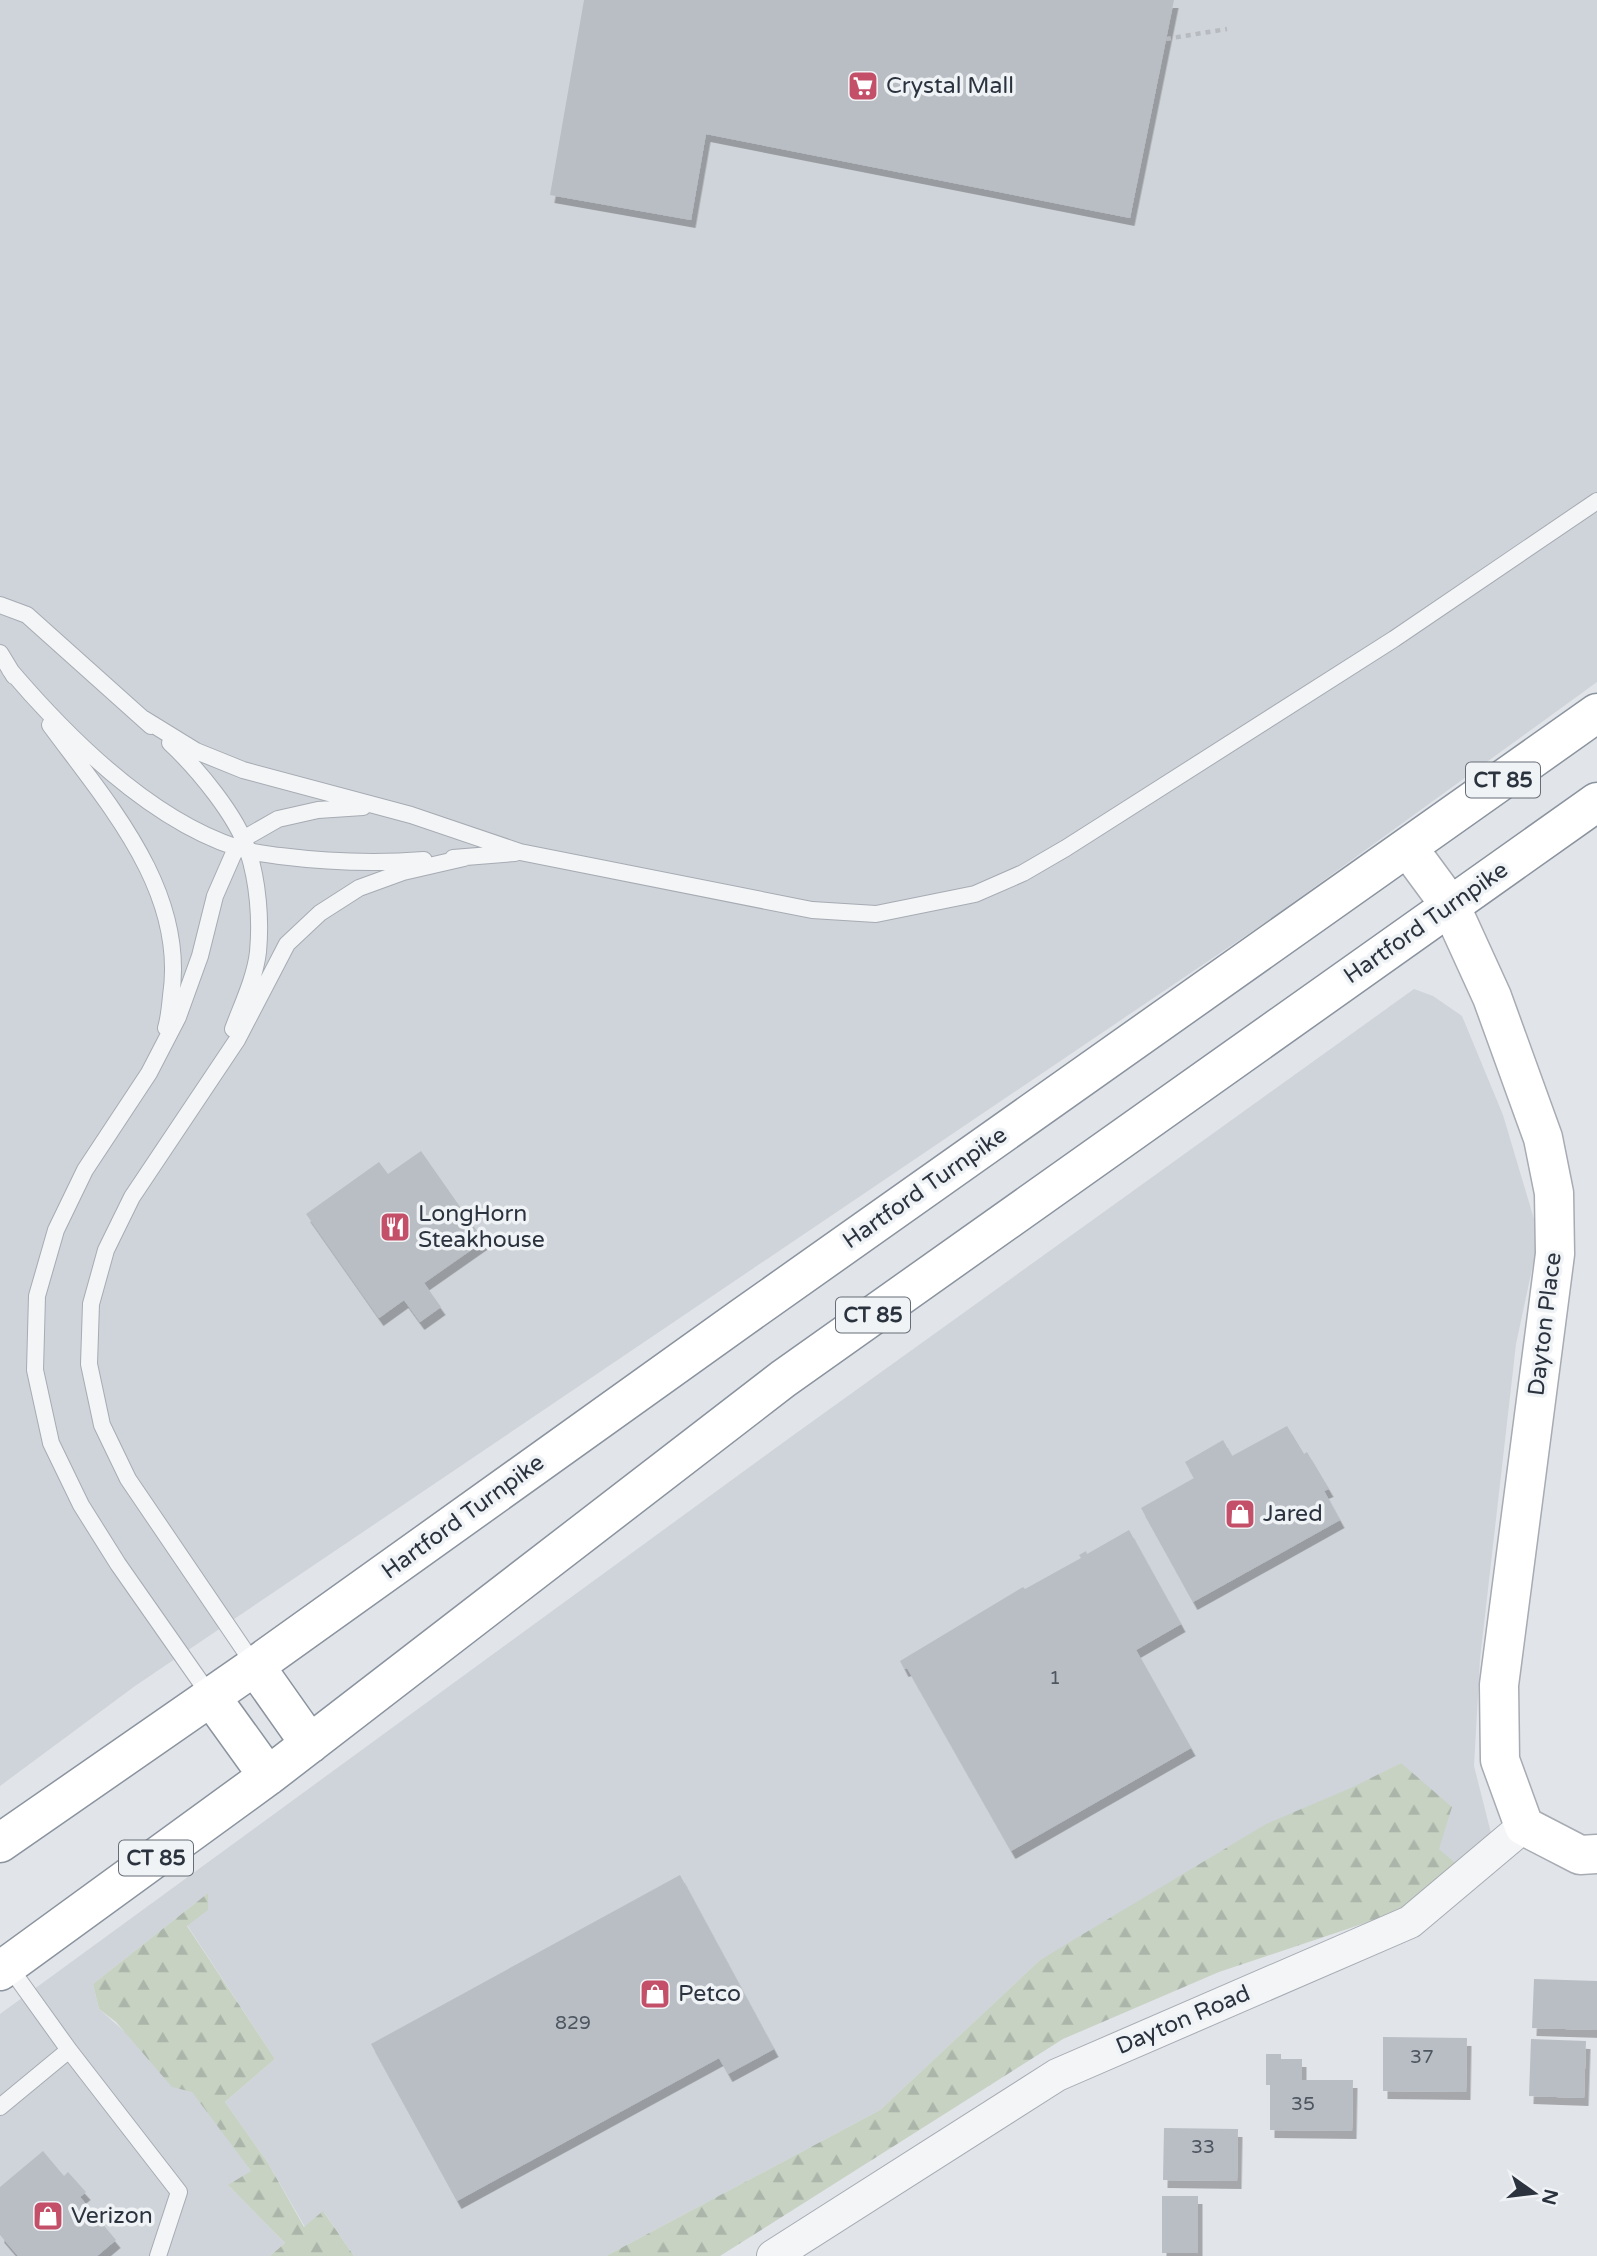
<svg xmlns="http://www.w3.org/2000/svg" width="1597" height="2256" font-family="'Varela Round',sans-serif">
<style>
.built{fill:#cfd4da}
.forest{fill:url(#forest-firs)}
.building{fill:#b9bec5;filter:url(#shadow)}
.lines{fill:none;stroke-linecap:round;stroke-linejoin:round}
.lane-casing{stroke:#a7abb3;stroke-width:18}
.street-casing{stroke:#a7abb3;stroke-width:34}
.secondary-casing{stroke:#a7abb3;stroke-width:41}
.highway-casing{stroke:#8a939e;stroke-width:41}
.path{stroke:#b7bbc0;stroke-width:4.5;stroke-dasharray:5 5;stroke-linecap:butt}
.lane{stroke:#f3f5f7;stroke-width:16}
.street{stroke:#f3f5f7;stroke-width:32}
.secondary{stroke:#fff;stroke-width:38}
.highway{stroke:#fff;stroke-width:38}
.labels{text-anchor:middle;dominant-baseline:central;stroke-width:7;stroke-linejoin:round;paint-order:stroke}
.number-label{font-size:19px;fill:#4e5660}
.shield{fill:#f0f3f6;stroke:#666d76;stroke-width:2}
.shield-label{font-size:21px;font-weight:bold;fill:#2b333f}
.poi-label{font-size:23px;fill:#2b333f;stroke:#f0f3f6;text-anchor:start}
.street-label{font-size:23px;fill:#2b333f;stroke:#f0f3f6}
</style>
<defs>
<pattern id="forest-firs" width="22" height="20" patternUnits="userSpaceOnUse" patternTransform="scale(1.75)"><rect width="22" height="20" fill="#c7d2c3"/><path d="M5 1l3.5 6h-7zM16 11l3.5 6h-7z" fill="#abb5a9"/></pattern>
<filter id="shadow"><feDropShadow dx="4.5" dy="8" stdDeviation="0" flood-color="#0004"/></filter>
</defs>
<rect width="100%" height="100%" fill="#e1e4e9"/>
<path class="built" d="M0,0H1597V682L1269,920L135,1686L0,1786Z
M1414,989L1433,996L1462,1016L1503,1115L1539,1236L1516,1344L1480,1659L1474,1766L1492,1837L1459,1866L1439,1850L1401,1763L1040,1960L880,2110L606,2256H354L324,2212L305,2227L268,2163L225,2102L275,2059L187,1925L208,1893L93,1984L99,2009L192,2091L252,2172L229,2186L285,2243L270,2256H0V2014L788,1439Z"/>
<path class="forest" d="M1401,1763L1452,1807L1439,1849L1459,1866L1401,1911L1219,1972L1063,2039L720,2256H606L880,2110L1040,1960L1266,1824L1353,1787Z
M208,1893V1910L187,1926L275,2059L225,2102L268,2163L304,2227L323,2211L354,2256H270L285,2243L228,2185L251,2171L192,2092L172,2087L116,2022L99,2009L93,1984Z"/>
<path class="building" d="M584,0H1174L1130,218L706,134L691,220L550,195Z
M421,1151L484,1241L424,1283L441,1307L420,1322L404,1300L379,1318L306,1214L379,1162L388,1174Z
M1287,1426L1304,1454L1307,1452L1329,1489L1324,1491L1340,1520L1193,1602L1141,1508L1194,1478L1185,1462L1223,1440L1232,1456Z
M1129,1530L1181,1624L1136,1650L1191,1748L1011,1851L907,1668L904,1669L900,1661L1023,1587L1025,1589L1081,1558L1079,1555L1086,1551L1087,1554Z
M680,1875L774,2049L728,2074L719,2058L457,2201L371,2044Z
M1534,1979L1597,1981V2030L1532,2028Z
M1383,2037L1467,2038L1466,2092L1383,2091Z
M1531,2039L1586,2041L1584,2098L1529,2096Z
M1266,2054H1281V2059H1302V2080H1353L1352,2131L1270,2130V2085H1266Z
M1164,2128L1238,2129L1237,2181L1163,2180Z
M43,2151L64,2176L68,2172L86,2192L80,2197L116,2240L97,2256H18L0,2235V2187Z
M1162,2196H1198V2253H1162Z"/>
<g class="lines">
<g class="lane-casing">
<path id="lane" d="M0,605L27,615L151,726
M0,653L14,676
M10,670C68,738 151,820 238,848C252,853 266,854 280,856C328,862 376,864 424,860
M144,719L196,751L243,770L411,815L520,852L812,910L876,914L975,894L1023,873L1066,848L1394,639L1597,501
M50,725C108,804 187,891 171,996C170,1007 169,1018 166,1028
M170,743C197,768 237,816 248,851C258,882 261,920 258,952C255,978 242,1005 233,1029
M453,858L515,853
M255,1666L128,1479L102,1425L89,1364L91,1304L106,1250L132,1197L237,1040L287,944L320,913L359,888L403,872L464,858
M211,1697L118,1564L81,1505L51,1443L35,1370L37,1296L56,1230L85,1170L149,1073L178,1017L200,956L215,896L236,848L243,839L278,819L318,810L363,807
M69,2050L179,2192L158,2256
M0,2107L69,2050L8,1965"/>
</g>
<g class="street-casing">
<path id="street" d="M773,2256L1057,2075L1410,1922L1524,1826"/>
</g>
<g class="secondary-casing">
<path id="secondary" d="M1408,848L1450,905L1492,997L1543,1138L1554,1193L1555,1254L1499,1685L1500,1760L1524,1826L1580,1855L1597,1854"/>
</g>
<g class="highway-casing">
<path id="highway" d="M255,1666L310,1744
M211,1697L268,1776
M0,1843L255,1666L740,1319L1597,713
M0,1971L268,1776L783,1379L1597,802"/>
</g>
<path class="path" d="M1166,39L1227,29"/>
<use href="#lane" class="lane"/>
<use href="#street" class="street"/>
<use href="#secondary" class="secondary"/>
<use href="#highway" class="highway"/>
</g>
<defs>
<g id="supermarket-square" transform="scale(1.575)"><rect x="-9" y="-9" width="18" height="18" rx="4" fill="#c44f68" stroke="#f0f3f6"/><path d="M-6-5.5h2.5l.6 2H6L4.5 2H-2.5L-4.4-4H-6ZM-1.5 3.2a1.3 1.3 0 1 0 .1 0ZM3 3.2a1.3 1.3 0 1 0 .1 0Z" fill="#fff"/></g>
<g id="restaurant-square" transform="scale(1.575)"><rect x="-9" y="-9" width="18" height="18" rx="4" fill="#c44f68" stroke="#f0f3f6"/><path d="M-5-6h1v4h1v-4h1v4h1v-4h1v5L-1.5 .5V6h-2V.5L-5-1ZM5-6V6H3V1.5H1.5Q1.5-4 5-6Z" fill="#fff"/></g>
<g id="shop-square" transform="scale(1.575)"><rect x="-9" y="-9" width="18" height="18" rx="4" fill="#c44f68" stroke="#f0f3f6"/><path d="M-5-2.5h2.3a2.7 3.5 0 0 1 5.4 0H5L5.5 6h-11ZM-1.5-2.5h3a1.5 2.3 0 0 0-3 0Z" fill="#fff"/></g>
</defs>
<g fill-rule="evenodd">
<use href="#supermarket-square" x="863" y="86"/>
<use href="#restaurant-square" x="395" y="1227"/>
<use href="#shop-square" x="1240" y="1514"/>
<use href="#shop-square" x="655" y="1994"/>
<use href="#shop-square" x="48" y="2216"/>
</g>
<g class="labels">
<g class="number-label">
<text x="1055" y="1678">1</text>
<text x="573" y="2023">829</text>
<text x="1422" y="2057">37</text>
<text x="1303" y="2104">35</text>
<text x="1203" y="2147">33</text>
</g>
<g class="shield">
<rect x="1466" y="762.5" width="74" height="35" rx="5"/>
<rect x="836" y="1297.5" width="74" height="35" rx="5"/>
<rect x="119" y="1840.5" width="74" height="35" rx="5"/>
</g>
<g class="shield-label">
<text x="1503" y="780">CT 85</text>
<text x="873" y="1315">CT 85</text>
<text x="156" y="1858">CT 85</text>
</g>
<g class="poi-label">
<text x="886" y="86">Crystal Mall</text>
<text x="418" y="1214">LongHorn<tspan x="418" dy="26">Steakhouse</tspan></text>
<text x="1263" y="1514">Jared</text>
<text x="678" y="1994">Petco</text>
<text x="71" y="2216">Verizon</text>
</g>
<g class="street-label">
<text transform="translate(1426 923) rotate(-35)">Hartford Turnpike</text>
<text transform="translate(925 1188) rotate(-35)">Hartford Turnpike</text>
<text transform="translate(1545 1324) rotate(-83)">Dayton Place</text>
<text transform="translate(463 1517) rotate(-36)">Hartford Turnpike</text>
<text transform="translate(1183 2020) rotate(-23)">Dayton Road</text>
</g>
</g>
<g transform="translate(1534 2193) rotate(104)" stroke="#f0f3f6" stroke-width="5" paint-order="stroke">
<path d="M0-5L12 26L0 18L-12 26Z" fill="#2b333f"/>
<text y="-10" font-size="19" font-weight="bold" text-anchor="middle" fill="#2b333f">N</text>
</g>
</svg>
